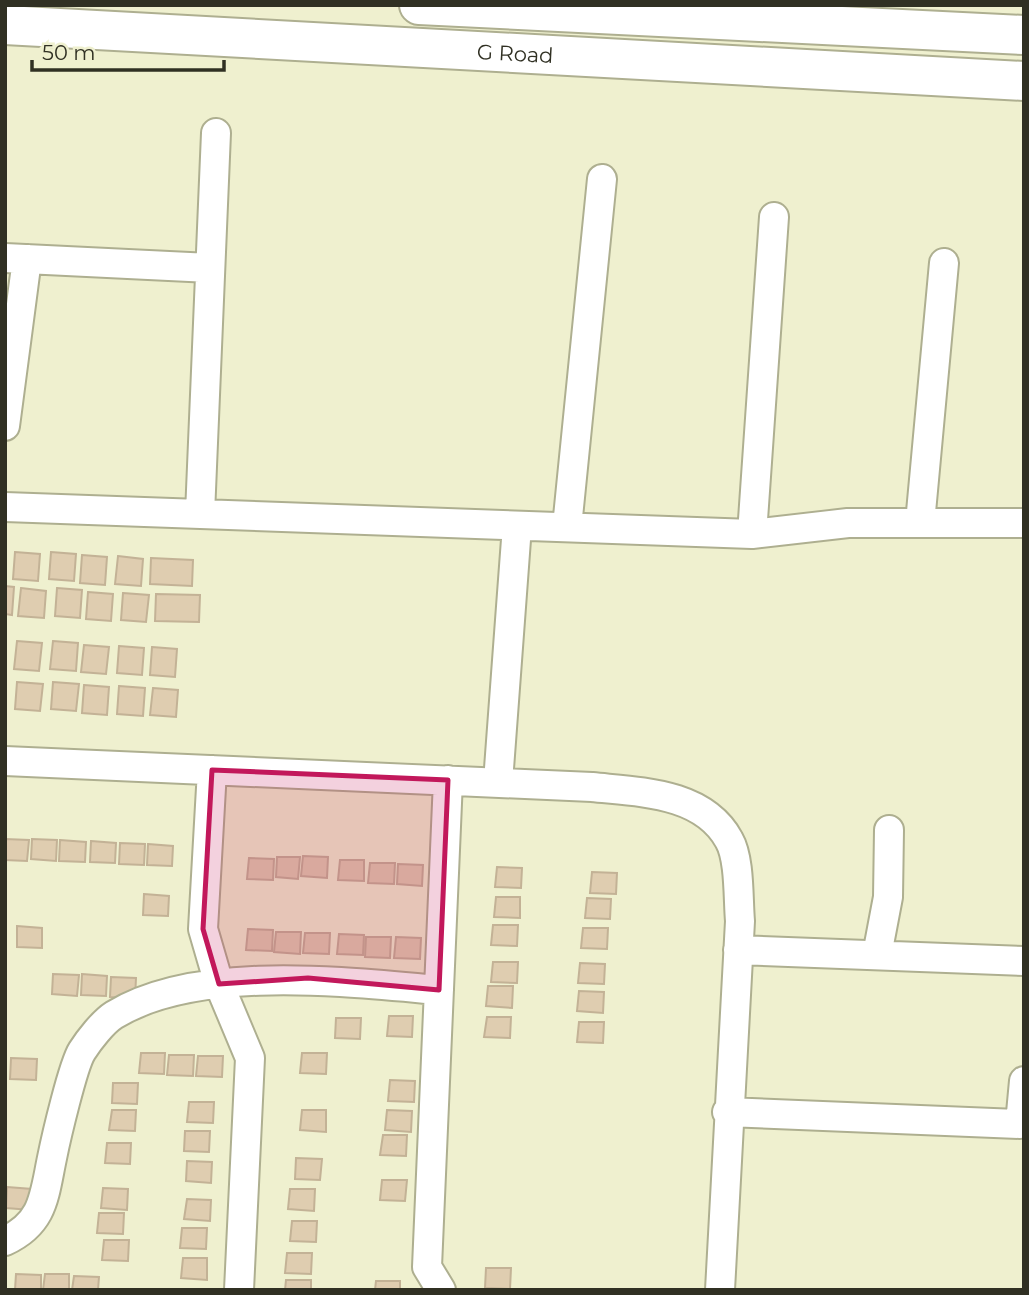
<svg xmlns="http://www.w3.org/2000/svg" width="1029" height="1295" font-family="Montserrat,sans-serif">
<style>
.building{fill:#dfcdb0;stroke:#c3b296;stroke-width:2}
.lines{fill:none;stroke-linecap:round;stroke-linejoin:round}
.street-casing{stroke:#aeaf90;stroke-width:32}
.secondary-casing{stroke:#aeaf90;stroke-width:42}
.street{stroke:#fff;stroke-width:28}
.secondary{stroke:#fff;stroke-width:38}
.marked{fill:#c2185b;fill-opacity:0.2;stroke:#c2185b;stroke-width:5;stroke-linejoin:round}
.labels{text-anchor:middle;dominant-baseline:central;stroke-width:7;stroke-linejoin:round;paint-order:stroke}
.street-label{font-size:21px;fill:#303023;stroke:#eff0cf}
</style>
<rect width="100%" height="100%" fill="#eff0cf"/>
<path class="building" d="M15,552L40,554L38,581L13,579Z
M51,552L76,554L74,581L49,579Z
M82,555L107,557L105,585L80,583Z
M118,556L143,559L141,586L115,584Z
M151,558L193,560L192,586L150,584Z
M5,586L14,587L12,615L5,614Z
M21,588L46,591L44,618L18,616Z
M57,588L82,590L80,618L55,616Z
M88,592L113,594L111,621L86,619Z
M123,593L149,595L146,622L121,620Z
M156,594L200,595L199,622L155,621Z
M17,641L42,643L39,671L14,669Z
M53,641L78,643L76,671L50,669Z
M84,645L109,647L106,674L81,672Z
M119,646L144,648L142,675L117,673Z
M152,647L177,649L175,677L150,675Z
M17,682L43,684L40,711L15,709Z
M53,682L79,684L76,711L51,709Z
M84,685L109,687L107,715L82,713Z
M119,686L145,688L143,716L117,714Z
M153,688L178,690L176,717L150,715Z
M5,839L29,840L27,861L5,860Z
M32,839L57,840L56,861L31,859Z
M60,840L86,842L85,862L59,861Z
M91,841L116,843L115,863L90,862Z
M120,843L145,844L144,865L119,864Z
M148,844L173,846L172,866L147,865Z
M303,856L328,857L327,878L301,876Z
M277,857H300L298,879L276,877Z
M249,858L274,859L273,880L247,879Z
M340,860H364V881L338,880Z
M370,863H395L394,884L368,883Z
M398,864L423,865L422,886L397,884Z
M497,867L522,868L521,888L495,887Z
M592,872L617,873L616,894L590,893Z
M144,894L169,896L168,916L143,915Z
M496,897H520V918L494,917Z
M587,898L611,899L610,919L585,918Z
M493,925H518L517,946L491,945Z
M17,926L42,928V948L17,947Z
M583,928H608L607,949L581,948Z
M248,929L273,930L272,951L246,950Z
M276,932H301L300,954L274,952Z
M305,933H330L329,954L303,953Z
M339,934L364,935L363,955L337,954Z
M366,937H391L390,958L365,957Z
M396,937L421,938L420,959L394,958Z
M493,962H518L517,983L491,982Z
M580,963L605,964L604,984L578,983Z
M53,974L79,975L77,996L52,994Z
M82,974L107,976L106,996L81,995Z
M111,977L136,978L135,999L110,997Z
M488,986H513L512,1008L486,1006Z
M579,991L604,992L603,1013L577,1011Z
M389,1016H413L412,1037L387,1036Z
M487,1017H511L510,1038L484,1037Z
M336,1018H361L360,1039L335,1038Z
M579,1022H604L603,1043L577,1042Z
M141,1053H165L164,1074L139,1073Z
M302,1053H327L326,1074L300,1073Z
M169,1055H194L193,1076L167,1075Z
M198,1056H223L222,1077L196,1076Z
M11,1058L37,1059L36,1080L10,1079Z
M390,1080L415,1081L414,1102L388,1101Z
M113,1083H138L137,1104L112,1103Z
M189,1102H214L213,1123L187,1122Z
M112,1110H136L135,1131L109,1130Z
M302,1110H326V1132L300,1130Z
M387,1110L412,1111L411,1132L385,1130Z
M185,1131H210L209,1152L184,1151Z
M383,1135H407L406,1156L380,1155Z
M107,1143H131L130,1164L105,1163Z
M296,1158L322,1159L320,1180L295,1179Z
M187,1161L212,1162L211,1183L186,1181Z
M382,1180H407L405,1201L380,1200Z
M7,1187L32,1189L31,1210L6,1208Z
M103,1188L128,1189L127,1210L101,1208Z
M290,1189H315L314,1211L288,1209Z
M187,1199L211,1200L210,1221L184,1219Z
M99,1213H124L123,1234L97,1233Z
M292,1221H317L316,1242L290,1241Z
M182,1228H207L206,1249L180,1248Z
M104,1240H129L128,1261L102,1260Z
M287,1253H312L311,1274L285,1273Z
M183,1258H207V1280L181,1278Z
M486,1268H511L510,1289L485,1288Z
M16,1274L41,1275V1290H15Z
M45,1274H69V1290H43Z
M74,1276L99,1277L98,1290H72Z
M286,1280H311V1290H285Z
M376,1281H400V1290H375Z"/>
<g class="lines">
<g class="street-casing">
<path id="street" d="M5,258L210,268
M5,426L27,259
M5,507L752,534L848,523H1024
M200,514L216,133
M920,523L944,263
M567,527L602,179
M752,534L774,217
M5,761L592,787C639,792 703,792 729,840C740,859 738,899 740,921L720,1290
M212,770L203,929L219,984L250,1058L239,1290
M498,782L517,526
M738,950L1024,961
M877,955L888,897L889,830
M727,1112L1020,1124L1024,1081
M5,1241C44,1223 44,1196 52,1158C56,1138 73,1065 82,1051C89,1040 103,1022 114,1015C198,964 345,982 439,990
M441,1290L427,1267L448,780"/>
</g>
<g class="secondary-casing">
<g id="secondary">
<path d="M419,5L1024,35"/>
<path id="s1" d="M5,25L1024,81"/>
</g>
</g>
<use href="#street" class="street"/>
<use href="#secondary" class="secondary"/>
</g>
<path class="marked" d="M212,770L448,780L439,990L308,978L219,984L203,929Z"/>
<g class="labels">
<g class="street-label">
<text stroke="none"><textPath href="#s1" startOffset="511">G Road</textPath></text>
</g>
</g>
<rect width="1029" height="1295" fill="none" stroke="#303023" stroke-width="14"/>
<path d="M32 60v10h192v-10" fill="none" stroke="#303023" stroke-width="3.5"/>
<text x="42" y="60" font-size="21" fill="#303023" stroke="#eff0cf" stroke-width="5" paint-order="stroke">50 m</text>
</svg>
